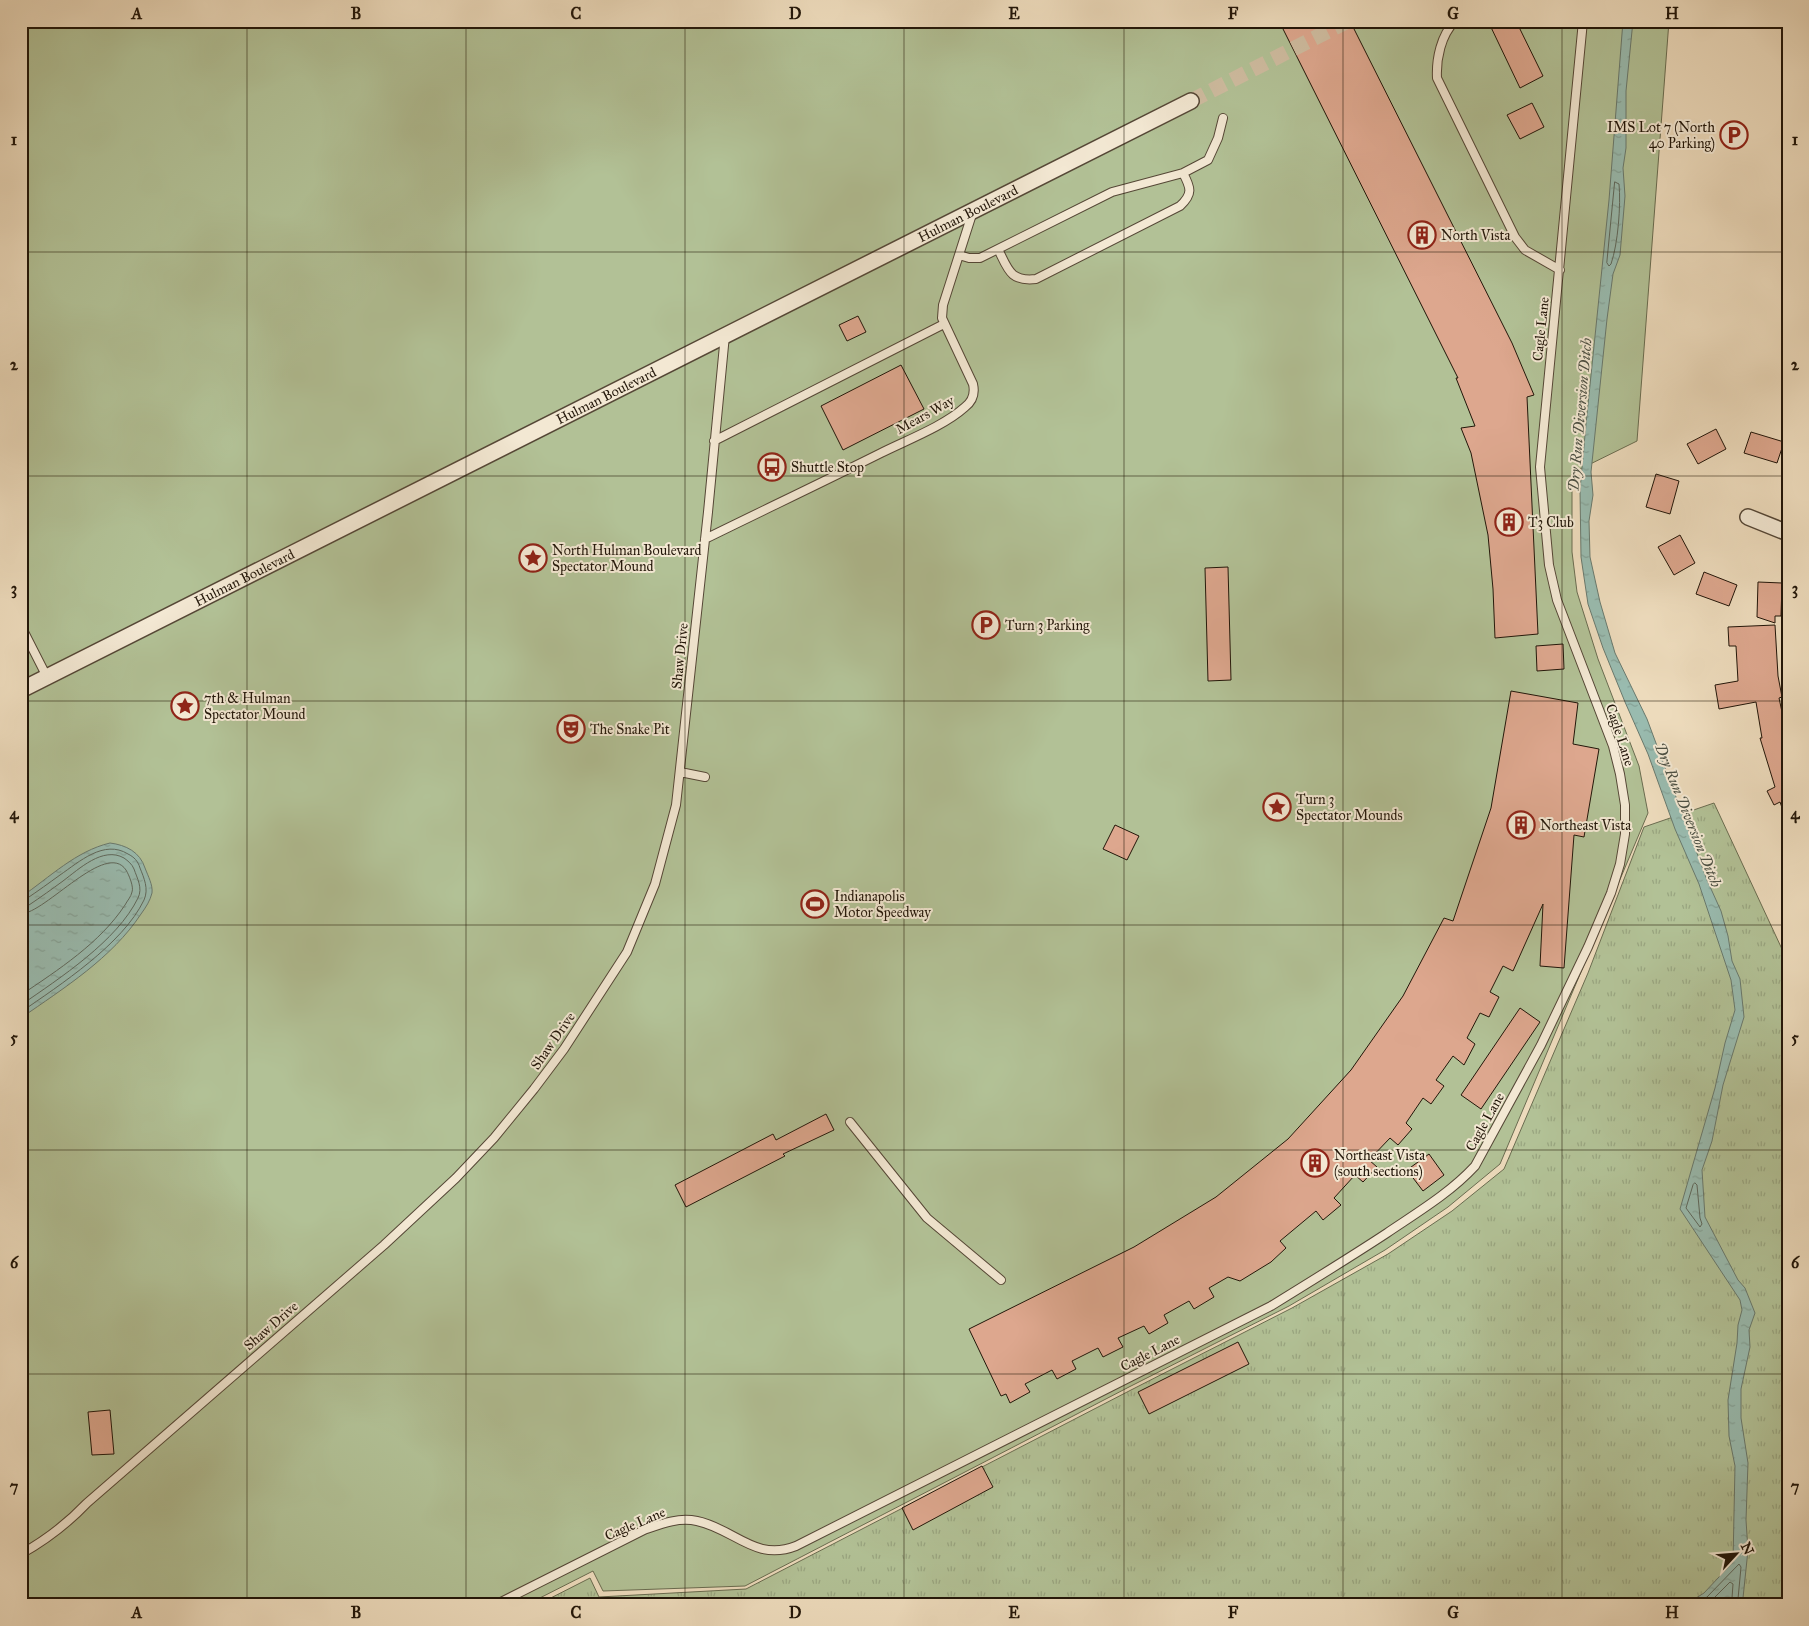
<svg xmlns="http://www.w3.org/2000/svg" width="1809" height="1626" font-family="'IM FELL Great Primer',serif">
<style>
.grass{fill:url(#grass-tufts);stroke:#6a6c50}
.garden{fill:#b2c196;stroke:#6a6c50}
.water{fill:url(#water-ripples);stroke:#69796d}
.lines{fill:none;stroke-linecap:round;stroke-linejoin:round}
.shore{stroke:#5e685c;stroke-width:1}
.building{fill:#dda78e;stroke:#221609}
.minor-tunnel{stroke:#cfbda1;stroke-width:15;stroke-dasharray:15 8;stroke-linecap:butt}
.service-casing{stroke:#554736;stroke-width:10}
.minor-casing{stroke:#554736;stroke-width:18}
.service{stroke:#f3e8d3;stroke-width:8}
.minor{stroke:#f3e8d3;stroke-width:15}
.grid{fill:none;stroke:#221609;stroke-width:1;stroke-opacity:0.55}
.labels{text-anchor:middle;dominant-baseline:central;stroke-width:4;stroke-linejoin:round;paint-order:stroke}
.poi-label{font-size:14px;fill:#221609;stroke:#f3e8d3;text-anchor:start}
.street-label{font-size:14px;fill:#221609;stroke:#f3e8d3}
.water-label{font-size:15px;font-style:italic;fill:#4c5043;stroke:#f3e8d3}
.neatline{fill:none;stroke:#221609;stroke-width:2}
.grid-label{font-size:16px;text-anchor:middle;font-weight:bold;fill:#221609}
</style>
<defs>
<pattern id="grass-tufts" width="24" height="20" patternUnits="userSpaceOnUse" patternTransform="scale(1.25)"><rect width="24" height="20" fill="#b2c196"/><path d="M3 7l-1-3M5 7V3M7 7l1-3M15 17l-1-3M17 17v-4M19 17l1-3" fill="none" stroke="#99a580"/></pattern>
<pattern id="water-ripples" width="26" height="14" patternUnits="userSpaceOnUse" patternTransform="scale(1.25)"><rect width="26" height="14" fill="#99bbaf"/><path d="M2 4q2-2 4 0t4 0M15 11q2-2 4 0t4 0" fill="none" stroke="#84a095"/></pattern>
</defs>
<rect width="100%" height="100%" fill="#eddbbc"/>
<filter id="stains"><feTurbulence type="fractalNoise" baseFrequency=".004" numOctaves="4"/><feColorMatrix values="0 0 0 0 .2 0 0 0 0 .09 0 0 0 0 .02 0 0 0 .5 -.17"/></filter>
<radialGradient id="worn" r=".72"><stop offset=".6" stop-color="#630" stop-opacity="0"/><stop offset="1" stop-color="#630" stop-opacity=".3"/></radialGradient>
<path class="grass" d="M1714,803L1788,962V1605H537L590,1578L599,1597L746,1589L1131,1390L1292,1308L1388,1254L1452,1211L1504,1169L1588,973L1644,827Z"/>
<path class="garden" d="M21,21H1669L1637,441L1572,473V552L1577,592L1598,659L1639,766L1648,813L1500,1164L1448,1207L1385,1250L1289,1306L1129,1387L745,1586L603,1591L593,1571L526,1605H21Z"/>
<path class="water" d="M1623,21H1633L1626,91V148L1623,168L1625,196L1620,255L1613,274L1607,319L1591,472L1593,495L1589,521L1590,557L1600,602L1615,653L1647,719L1707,880L1721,911L1728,936L1732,961L1740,979L1744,1017L1723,1085L1712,1141L1702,1170L1705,1217L1738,1280L1745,1288L1755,1313L1749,1330L1750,1347L1741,1389V1418L1748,1463L1746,1520L1748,1550L1743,1598L1767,1605H1685L1704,1593L1733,1562L1735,1466L1729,1436L1728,1400L1737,1343L1738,1325L1742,1310L1740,1300L1680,1209L1715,1088L1725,1043L1735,1010L1731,980L1699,884L1675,829L1648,754L1625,702L1603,648L1588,604L1581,557L1580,490L1586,424L1609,200Z
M110,843C126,845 140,852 145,868C148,876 153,885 152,893C150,901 146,907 141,914C112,958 64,988 21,1018V897C50,877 76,851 110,843Z"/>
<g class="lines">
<path class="shore" d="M1615,182L1619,184C1621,205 1618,244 1611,264L1609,266L1607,263Z
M21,900L26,899C38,891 49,883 60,875C79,862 104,839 128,854C134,857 138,861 140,868C144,878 149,889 144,900C123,944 60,985 21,1012
M21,907L29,905C41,897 52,889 63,881C79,869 103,846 124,858C128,861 132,864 134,869C137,878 143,888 138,898C117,941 60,978 21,1005
M21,914C46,913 106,840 126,870C129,875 134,887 132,892C131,897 127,901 125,905C100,943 58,970 21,995
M1695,1183L1697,1185L1700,1218L1702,1224L1700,1227L1686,1208L1693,1185Z
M1695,1605L1707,1597L1739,1564L1741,1567L1738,1599L1741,1602L1749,1605
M1707,1605L1730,1582L1733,1584L1732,1598L1735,1605"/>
</g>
<path class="building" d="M1279,21H1350L1512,343L1534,395L1527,397L1538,634L1495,638L1493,589L1488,535L1471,453L1461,428L1475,426L1456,378H1458Z
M1488,21H1516L1543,76L1520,88Z
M1532,103L1544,127L1520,139L1507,115Z
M858,316L866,332L847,341L839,325Z
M901,365L924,409L843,450L821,406Z
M1716,429L1726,449L1698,464L1687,444Z
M1751,432L1784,442L1777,463L1744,453Z
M1656,474L1679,481L1670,514L1646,507Z
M1680,535L1695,563L1674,575L1658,547Z
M1228,567L1231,680L1208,681L1205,568Z
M1704,572L1737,585L1729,606L1696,594Z
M1758,582L1782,583L1781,616H1775V623L1757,617Z
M1775,625L1778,676L1782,697L1779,698L1788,740V816H1785L1780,802L1774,805L1767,791L1775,787L1760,738H1762L1756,702L1719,709L1715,685L1738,681L1736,646H1729L1728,627Z
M1563,644L1564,669L1537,671L1536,646Z
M1511,691L1578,703L1573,744L1599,749L1584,837L1574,835L1564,968L1540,966L1543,904L1513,971L1503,966L1490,992L1499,997L1489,1017L1480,1013L1467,1038L1475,1044L1464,1065L1453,1056L1436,1080L1444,1086L1431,1104L1423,1098L1406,1123L1412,1129L1398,1145L1390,1138L1369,1160L1377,1167L1363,1182L1355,1175L1334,1198L1341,1205L1323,1220L1316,1211L1280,1241L1286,1248L1271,1262L1240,1281L1228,1277L1209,1288L1214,1297L1194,1309L1189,1301L1164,1315L1168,1323L1149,1334L1144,1326L1118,1338L1123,1347L1103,1357L1098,1348L1072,1361L1076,1369L1057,1379L1052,1370L1025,1384L1030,1392L1010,1403L1006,1394L1001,1396L969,1329L1134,1247L1216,1197L1288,1139L1351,1070L1403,996L1444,918L1453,921L1491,808Z
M1115,825L1139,836L1127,860L1103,849Z
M1520,1008L1540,1022L1481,1109L1461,1095Z
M826,1114L834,1130L783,1154L785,1156L686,1207L675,1185L773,1134L776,1140Z
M1429,1154L1444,1175L1423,1191L1407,1170Z
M1238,1342L1249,1364L1149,1414L1138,1392Z
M110,1410L114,1454L92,1455L88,1412Z
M982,1466L993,1487L913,1530L902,1508Z"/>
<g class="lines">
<path class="minor-tunnel" d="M1191,101L1348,21"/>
<g class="service-casing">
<path id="service" d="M1455,21C1441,35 1436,59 1437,78L1515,237L1525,250L1560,270
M998,249C1008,269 1010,282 1036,279L1180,206C1193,194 1191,188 1183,173
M959,255L969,258H980L1112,192L1183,173L1208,160L1218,138L1223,118
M714,441L944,324
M705,539C764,510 823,482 881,453C907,440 944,426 965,407C973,401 975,393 973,384L942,318L943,305L973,211
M21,626L47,677
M680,772L705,777
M850,1122L927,1218L1001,1280
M21,1554C46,1540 67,1524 87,1503L384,1245L456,1178L494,1138L534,1089L564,1049L627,952L655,884L676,805L708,512L725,335
M495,1605L644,1530C661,1524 678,1517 697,1521C735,1529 755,1562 796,1546L1271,1306C1310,1282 1349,1258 1387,1233C1418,1212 1450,1193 1475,1166L1541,1045L1588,947L1611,893L1620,864L1625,834V805L1620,774L1613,746L1557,600L1549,565L1540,467L1583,21"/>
</g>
<g class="minor-casing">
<g id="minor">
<path d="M1748,517L1788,533"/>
<path id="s1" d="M21,690L1191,101"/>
</g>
</g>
<use href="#service" class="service"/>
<use href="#minor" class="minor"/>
</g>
<path class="grid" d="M247,21V1605M466,21V1605M685,21V1605M904,21V1605M1124,21V1605M1343,21V1605M1562,21V1605M21,252H1788M21,476H1788M21,701H1788M21,925H1788M21,1150H1788M21,1374H1788"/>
<defs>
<g id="parking-ring" transform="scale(1.4375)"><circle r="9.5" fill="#f3e8d3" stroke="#8f2418" stroke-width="1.5"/><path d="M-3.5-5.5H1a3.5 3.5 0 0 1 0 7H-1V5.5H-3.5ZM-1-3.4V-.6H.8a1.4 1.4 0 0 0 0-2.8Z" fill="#8f2418"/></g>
<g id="building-ring" transform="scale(1.4375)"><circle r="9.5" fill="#f3e8d3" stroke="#8f2418" stroke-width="1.5"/><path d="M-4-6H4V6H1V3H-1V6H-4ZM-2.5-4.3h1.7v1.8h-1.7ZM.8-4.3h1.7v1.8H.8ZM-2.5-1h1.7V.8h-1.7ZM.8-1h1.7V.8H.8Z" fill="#8f2418"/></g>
<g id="bus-ring" transform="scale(1.4375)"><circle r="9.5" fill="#f3e8d3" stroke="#8f2418" stroke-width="1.5"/><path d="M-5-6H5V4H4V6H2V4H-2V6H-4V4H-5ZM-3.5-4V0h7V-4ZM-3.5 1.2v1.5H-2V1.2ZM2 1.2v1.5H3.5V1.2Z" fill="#8f2418"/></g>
<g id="sight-ring" transform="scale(1.4375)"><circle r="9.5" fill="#f3e8d3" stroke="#8f2418" stroke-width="1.5"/><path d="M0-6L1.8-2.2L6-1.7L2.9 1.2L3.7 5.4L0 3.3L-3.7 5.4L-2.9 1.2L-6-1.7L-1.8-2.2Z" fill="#8f2418"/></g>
<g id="theatre-ring" transform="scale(1.4375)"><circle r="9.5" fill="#f3e8d3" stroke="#8f2418" stroke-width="1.5"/><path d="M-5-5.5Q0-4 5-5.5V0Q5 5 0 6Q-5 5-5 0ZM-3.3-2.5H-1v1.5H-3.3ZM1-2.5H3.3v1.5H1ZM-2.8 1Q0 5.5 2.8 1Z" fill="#8f2418"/></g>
<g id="stadium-ring" transform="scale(1.4375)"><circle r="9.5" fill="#f3e8d3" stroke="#8f2418" stroke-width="1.5"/><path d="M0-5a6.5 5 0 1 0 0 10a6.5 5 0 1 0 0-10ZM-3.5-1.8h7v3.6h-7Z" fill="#8f2418"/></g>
</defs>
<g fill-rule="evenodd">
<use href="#parking-ring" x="1734" y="135"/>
<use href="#building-ring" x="1422" y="235"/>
<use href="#bus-ring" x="772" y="467"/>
<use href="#building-ring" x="1509" y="522"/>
<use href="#sight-ring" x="533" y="558"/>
<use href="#parking-ring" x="986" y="625"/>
<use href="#sight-ring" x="185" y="706"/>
<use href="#theatre-ring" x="571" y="729"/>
<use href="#sight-ring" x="1277" y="807"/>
<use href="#building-ring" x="1521" y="825"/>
<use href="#stadium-ring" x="815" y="904"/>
<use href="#building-ring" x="1315" y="1163"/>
</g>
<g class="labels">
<g class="poi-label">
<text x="1715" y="127" text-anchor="end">IMS Lot 7 (North<tspan x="1715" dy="16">40 Parking)</tspan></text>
<text x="1441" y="235">North Vista</text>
<text x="791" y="467">Shuttle Stop</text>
<text x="1528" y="522">T3 Club</text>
<text x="552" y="550">North Hulman Boulevard<tspan x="552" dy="16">Spectator Mound</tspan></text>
<text x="1005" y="625">Turn 3 Parking</text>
<text x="204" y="698">7th &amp; Hulman<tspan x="204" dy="16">Spectator Mound</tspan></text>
<text x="590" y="729">The Snake Pit</text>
<text x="1296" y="799">Turn 3<tspan x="1296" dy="16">Spectator Mounds</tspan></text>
<text x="1540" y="825">Northeast Vista</text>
<text x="834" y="896">Indianapolis<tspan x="834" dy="16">Motor Speedway</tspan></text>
<text x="1334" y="1155">Northeast Vista<tspan x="1334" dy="16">(south sections)</tspan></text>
</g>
<g class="street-label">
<text stroke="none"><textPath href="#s1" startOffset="1060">Hulman Boulevard</textPath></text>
<text transform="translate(1541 329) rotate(-84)">Cagle Lane</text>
<text stroke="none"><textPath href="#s1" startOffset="655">Hulman Boulevard</textPath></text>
<text transform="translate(925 415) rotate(-29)">Mears Way</text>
<text stroke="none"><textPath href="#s1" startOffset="250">Hulman Boulevard</textPath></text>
<text transform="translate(680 656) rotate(-84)">Shaw Drive</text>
<text transform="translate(1620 735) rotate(72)">Cagle Lane</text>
<text transform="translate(553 1041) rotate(-55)">Shaw Drive</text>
<text transform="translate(1485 1122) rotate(-61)">Cagle Lane</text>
<text transform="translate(271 1326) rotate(-41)">Shaw Drive</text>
<text transform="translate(1150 1353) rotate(-27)">Cagle Lane</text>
<text transform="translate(635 1524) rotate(-23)">Cagle Lane</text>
</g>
<g class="water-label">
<text transform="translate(1580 415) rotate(-85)">Dry Run Diversion Ditch</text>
<text transform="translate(1688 815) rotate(68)">Dry Run Diversion Ditch</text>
</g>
</g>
<rect width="1809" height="1626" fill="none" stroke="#eddbbc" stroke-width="55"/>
<g transform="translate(1736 1554) rotate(64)" stroke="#f3e8d3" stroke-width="4" paint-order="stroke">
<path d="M0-4L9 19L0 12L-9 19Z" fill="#221609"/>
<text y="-8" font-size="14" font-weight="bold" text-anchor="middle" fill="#221609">N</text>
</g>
<rect x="28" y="28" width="1754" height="1570" class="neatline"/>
<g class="grid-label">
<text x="137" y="19">A</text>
<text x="356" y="19">B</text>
<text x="576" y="19">C</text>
<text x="795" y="19">D</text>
<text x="1014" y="19">E</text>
<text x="1233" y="19">F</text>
<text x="1453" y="19">G</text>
<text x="1672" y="19">H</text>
<text x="14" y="145">1</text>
<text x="1795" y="145">1</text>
<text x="14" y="370">2</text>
<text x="1795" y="370">2</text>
<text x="14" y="594">3</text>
<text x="1795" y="594">3</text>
<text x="14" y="819">4</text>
<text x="1795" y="819">4</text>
<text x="14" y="1043">5</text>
<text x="1795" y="1043">5</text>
<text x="14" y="1268">6</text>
<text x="1795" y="1268">6</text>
<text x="14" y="1492">7</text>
<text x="1795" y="1492">7</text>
<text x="137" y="1618">A</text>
<text x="356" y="1618">B</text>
<text x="576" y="1618">C</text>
<text x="795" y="1618">D</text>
<text x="1014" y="1618">E</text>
<text x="1233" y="1618">F</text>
<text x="1453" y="1618">G</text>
<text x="1672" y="1618">H</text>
</g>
<rect width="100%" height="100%" filter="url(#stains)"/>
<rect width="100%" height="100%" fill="url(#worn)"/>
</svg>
